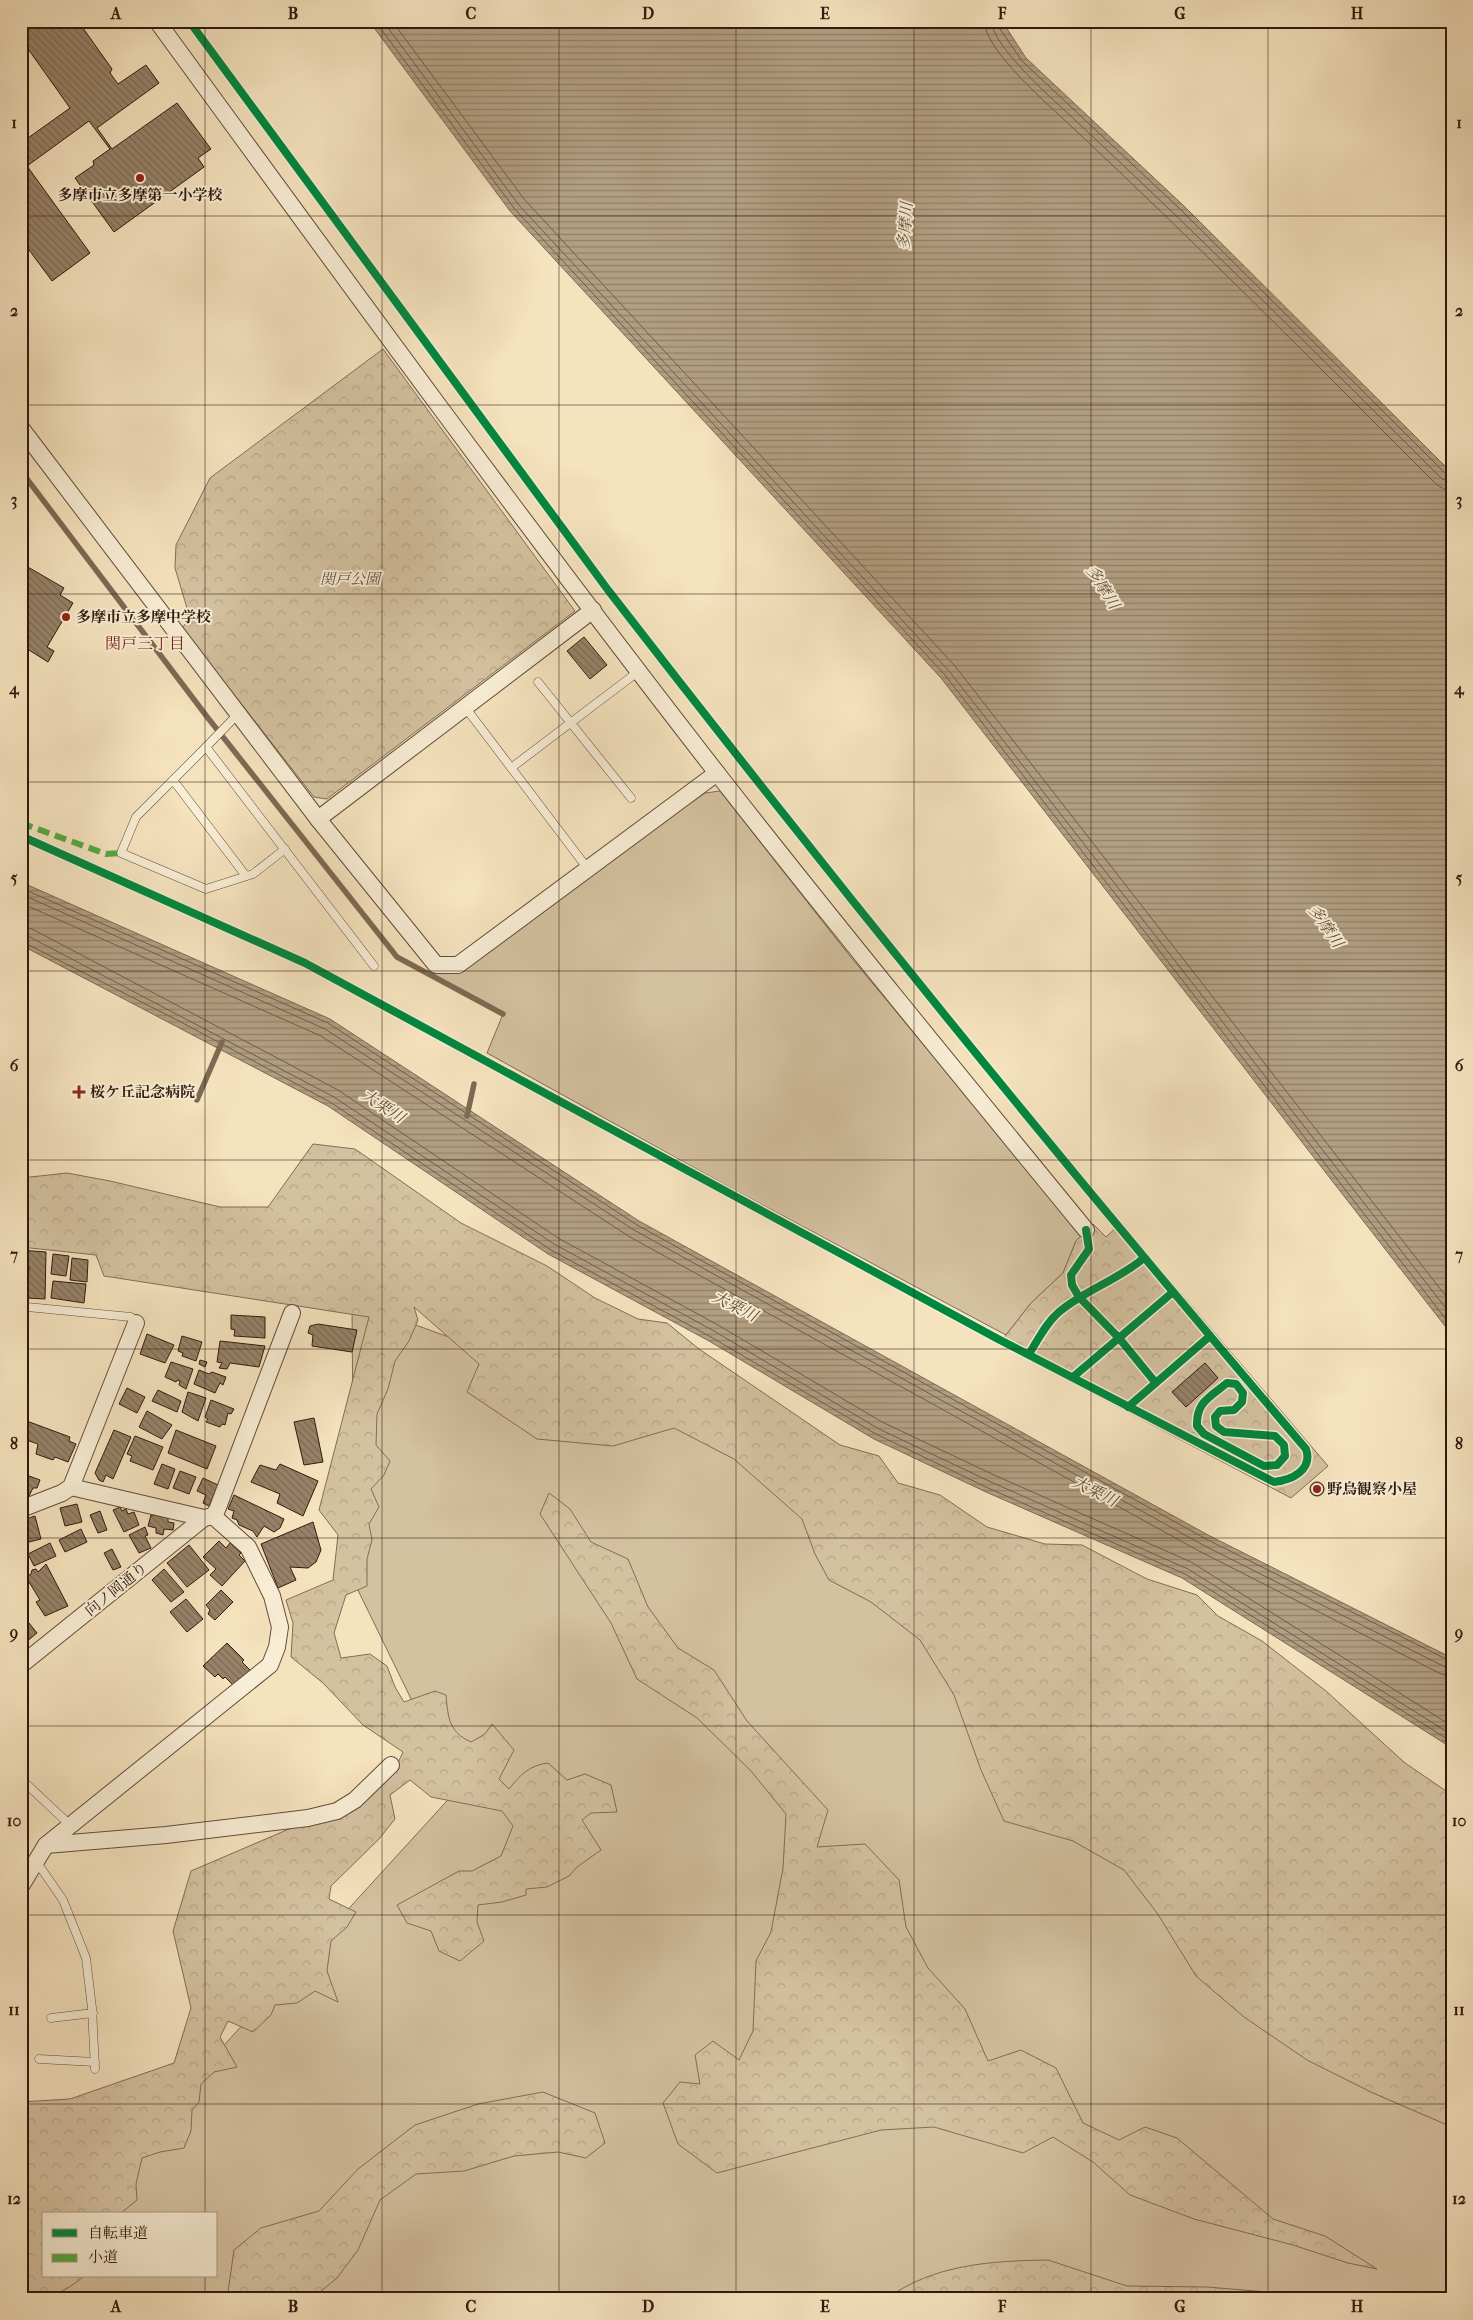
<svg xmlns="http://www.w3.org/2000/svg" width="1473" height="2320" font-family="'IM FELL French Canon','Noto Serif JP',serif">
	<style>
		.grass { fill: #d4c1a0; stroke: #826d56 }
		.forest { fill: url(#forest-crowns); stroke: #826d56 }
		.water { fill: url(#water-rules); stroke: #7e6953 }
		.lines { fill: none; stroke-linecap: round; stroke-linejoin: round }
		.shore { stroke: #725c48; stroke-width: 1 }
		.stream { stroke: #7e6953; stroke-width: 5.5 }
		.building { fill: url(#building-back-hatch); stroke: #31190d }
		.lane-casing { stroke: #624c39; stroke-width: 9 }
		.street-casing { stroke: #624c39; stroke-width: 18 }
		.lane { stroke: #f8edd5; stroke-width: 8 }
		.street { stroke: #f8edd5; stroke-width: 16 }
		.quiet { stroke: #54a941; stroke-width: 6; stroke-dasharray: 12 6; stroke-linecap: butt }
		.cycleway-casing { stroke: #f8edd5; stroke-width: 11 }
		.cycleway { stroke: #00873e; stroke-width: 8 }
		.grid { fill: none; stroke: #31190d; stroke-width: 1; stroke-opacity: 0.55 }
		.poi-dot { fill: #8f2418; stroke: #f8edd5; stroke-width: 2 }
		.labels { text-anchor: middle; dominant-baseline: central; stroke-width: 4; stroke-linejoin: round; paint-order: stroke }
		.poi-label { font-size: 15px; font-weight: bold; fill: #31190d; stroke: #f8edd5; text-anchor: start }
		.park-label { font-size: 15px; font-style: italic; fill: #624b39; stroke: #f8edd5 }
		.street-label { font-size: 15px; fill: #31190d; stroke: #f8edd5 }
		.water-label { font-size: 16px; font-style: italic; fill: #654e3c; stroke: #f8edd5 }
		.neighbourhood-label { font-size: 16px; fill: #7a1f14; stroke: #f8edd5 }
		.neatline { fill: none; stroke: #31190d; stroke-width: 2 }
		.grid-label { font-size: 16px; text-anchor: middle; font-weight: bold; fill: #31190d }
	</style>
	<defs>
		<pattern id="forest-crowns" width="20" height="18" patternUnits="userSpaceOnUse" patternTransform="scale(1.25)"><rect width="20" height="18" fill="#d4c1a0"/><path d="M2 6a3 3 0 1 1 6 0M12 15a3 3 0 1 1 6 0" fill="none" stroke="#b6a589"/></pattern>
		<pattern id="water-rules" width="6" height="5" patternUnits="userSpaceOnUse" patternTransform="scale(1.25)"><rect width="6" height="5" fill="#b29e82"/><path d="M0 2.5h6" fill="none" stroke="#918069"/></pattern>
		<pattern id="building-back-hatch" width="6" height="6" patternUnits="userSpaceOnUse" patternTransform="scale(1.25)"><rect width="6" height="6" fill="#978269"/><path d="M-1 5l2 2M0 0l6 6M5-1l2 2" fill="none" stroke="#7c6a55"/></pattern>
	</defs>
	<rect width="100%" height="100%" fill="#f5e3be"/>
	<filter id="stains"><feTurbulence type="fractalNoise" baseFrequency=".004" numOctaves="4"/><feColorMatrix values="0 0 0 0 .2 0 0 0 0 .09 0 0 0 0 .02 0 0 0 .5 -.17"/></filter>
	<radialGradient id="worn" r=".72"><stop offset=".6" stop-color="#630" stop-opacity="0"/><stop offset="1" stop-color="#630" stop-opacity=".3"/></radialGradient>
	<g class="grass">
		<path d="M720,791L849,955L1082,1235L1076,1241L1063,1273L1031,1303L1006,1335L729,1187L487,1053L503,1014L431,975L436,965H458L705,793Z"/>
		<path d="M352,1302L734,1440L1452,1853V2299H21V2267L44,2276H216V2214H70L456,1791L354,1582Z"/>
	</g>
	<g class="forest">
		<path d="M383,349L575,611L327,799L314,797L182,628L190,618L175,568L176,545L210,478Z"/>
		<path d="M313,1144L355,1149L461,1223L547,1266L595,1298L638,1319L667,1323L699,1349L840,1445L879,1456L898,1483L940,1495L987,1527L1045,1544L1082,1545L1147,1579L1197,1595L1218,1616L1262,1641L1326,1691L1405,1763L1452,1795V2127L1373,2093L1307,2060L1244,2017L1196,1976L1157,1913L1124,1870L1073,1841L1004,1821L981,1770L954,1695L920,1640L871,1602L829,1580L815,1554L802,1519L734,1459L674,1428L613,1446L537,1439L467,1392L479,1364L414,1307L418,1320L409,1341L395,1361L388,1389L377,1414L376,1445L390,1461L384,1475L371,1489L379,1507L369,1524L372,1540L367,1559V1586L346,1595L334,1633L341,1658L370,1654L387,1666L395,1687L404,1702L435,1691L446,1695C448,1718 449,1732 471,1742L485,1734L492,1724L514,1750L499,1779L509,1789C520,1775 530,1765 548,1763L567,1780L585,1774L611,1785L617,1812L591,1813L582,1820L601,1850L577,1867L569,1876L547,1887L526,1889V1895L502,1902L478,1905L477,1922L484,1941L460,1961L439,1951L431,1931L407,1923L397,1905L459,1871H472L501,1856L513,1826L502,1811L431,1797L410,1780L390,1795L395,1819L379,1839L331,1886L329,1899L356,1912L347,1927L331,1941L327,1971L338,2002L315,1991L297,2003L275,2005L271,2015L253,2032L228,2021L220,2037L237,2067L214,2072L201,2084L199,2102L192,2110L191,2131L184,2148L160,2152L142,2158L136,2184L137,2200L120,2214H44V2276H84C65,2293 46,2299 21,2299V2102L70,2099L174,2063L191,2008L173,1931L191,1871L296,1826L341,1817L396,1767L403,1752L363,1725L323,1683L291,1657L293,1623L286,1600L333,1580L338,1535L319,1510L369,1317L104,1276L96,1255L21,1247V1178L67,1173L110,1181L220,1207H268Z"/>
		<path d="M1121,1223L1328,1466L1291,1498L999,1344L1031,1303L1063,1273L1076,1241L1093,1224L1106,1237Z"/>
		<path d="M549,1493L570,1509L591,1542L628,1559L648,1607L678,1648L714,1670L747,1721L828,1810L817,1847L865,1844L899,1880L906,1927L928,1968L965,2009L988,2061L1021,2050L1056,2068L1083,2123L1119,2140L1145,2127L1177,2138L1273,2219L1325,2236L1377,2269L1348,2263L1293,2245L1194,2219L1130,2195L1093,2162L1053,2137L1023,2153L934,2127L881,2130L717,2173L678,2144L663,2103L680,2082L700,2084L695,2055L713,2041L739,2060L753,2031L756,1961L771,1932L783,1868L786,1814L751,1771L697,1718L637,1679L611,1623L540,1514Z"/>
		<path d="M543,2092L595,2113L605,2143L586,2158L558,2152L514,2156L464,2171L416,2174L380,2200L358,2250L337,2278L320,2292L318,2299H227L234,2250L261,2228L319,2211L358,2169L415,2125L478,2104Z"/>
		<path d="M1048,2260L1127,2286L1207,2287L1304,2295L1331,2299H886C934,2264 991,2261 1048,2260Z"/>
	</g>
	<g class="water">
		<path d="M369,21H1002L1026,58L1184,206L1452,473V1335L941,678L510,211Z"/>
		<path d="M21,882L330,1019L639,1221L1208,1535L1452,1658V1748L1182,1578L986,1492L874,1439L709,1341L548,1254L328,1106L21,945Z"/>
	</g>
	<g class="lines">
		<g class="shore">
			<path d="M375,21L514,208L945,675L1452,1327"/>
			<path d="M383,21L518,204L949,671L1452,1316"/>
			<path d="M392,21L524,199L955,666L1452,1304"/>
			<path d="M984,21C985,51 1050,106 1072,127C1196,243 1316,364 1436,484L1444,489L1452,490"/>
			<path d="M991,21C993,48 1056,102 1076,121C1201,237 1321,358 1442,479L1452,482"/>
			<path d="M998,21V26L1022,61L1180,209L1446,474L1452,476"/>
			<path d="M21,888L328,1023L637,1225L1206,1539L1452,1662"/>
			<path d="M21,894L325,1029L634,1230L1203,1545L1445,1667L1452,1668"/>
			<path d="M21,903L321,1036L630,1237L1199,1551L1441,1674L1452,1676"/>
			<path d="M21,927L32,929L338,1090L558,1238L718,1325L882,1422L994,1475L1191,1562L1452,1726"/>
			<path d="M21,935L28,936L334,1097L554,1244L714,1331L879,1429L991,1482L1188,1569L1452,1735"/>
			<path d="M21,941L179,1021L330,1102L551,1250L711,1337L876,1434L988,1488L1185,1574L1452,1742"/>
		</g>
		<g class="stream">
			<path d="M21,471L208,718L397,957L503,1014"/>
			<path d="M197,1100L222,1042"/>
			<path d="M467,1116L474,1084"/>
		</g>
	</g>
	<g class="building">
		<path d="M21,21H78L112,69L110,73L118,84L146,65L159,83L97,128L112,149L177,103L211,149L198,158L204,167L114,232L75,178L94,165L93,161L110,149L89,121L27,166L90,253L52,281L21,239V143L70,108L21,39Z"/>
		<path d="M21,563L64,588L60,595L73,603L47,647L54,651L48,662L29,650L26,656L21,654Z"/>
		<path d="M584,637L607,665L590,679L567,651Z"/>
		<path d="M21,1250L46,1252L45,1299L27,1298L29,1267L21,1266Z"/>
		<path d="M53,1254L69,1256L66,1276L51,1274Z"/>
		<path d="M72,1258L88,1260L87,1282L70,1280Z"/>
		<path d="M53,1281L86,1284L84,1303L51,1298Z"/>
		<path d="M231,1315L265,1317V1338L234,1336L235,1330L231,1329Z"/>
		<path d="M318,1324L357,1330L352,1352L312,1346L313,1335L308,1333L310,1326Z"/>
		<path d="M147,1334L174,1345L165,1363L140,1354Z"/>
		<path d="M182,1336L202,1342L196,1361L182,1356L183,1353L178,1351Z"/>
		<path d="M220,1341L265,1346L259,1367L230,1363L227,1369L219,1368L222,1363L217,1362Z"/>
		<path d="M21,1342H26L24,1359L21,1360Z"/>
		<path d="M200,1360L207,1362L205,1367L199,1364Z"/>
		<path d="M171,1362L193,1369L186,1389L179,1385L180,1381L177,1380L176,1382L165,1377Z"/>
		<path d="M1205,1363L1218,1378L1186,1407L1172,1392Z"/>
		<path d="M199,1370L209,1374L212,1372L226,1377L223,1385L220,1383L215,1393L194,1384Z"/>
		<path d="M127,1388L145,1397L137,1413L119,1404Z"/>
		<path d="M158,1390L181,1401L177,1412L152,1401Z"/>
		<path d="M188,1392L206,1398L198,1421L182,1412Z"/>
		<path d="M211,1400L234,1409L231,1414L228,1413L225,1425L222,1424L220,1427L206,1422L208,1419L205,1417Z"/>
		<path d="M147,1411L172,1425L162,1439L139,1427Z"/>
		<path d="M314,1418L323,1462L304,1465L294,1422Z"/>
		<path d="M24,1420L70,1437L69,1441L76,1444L68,1462L55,1457L53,1460L36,1454L38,1444L21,1438Z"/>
		<path d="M114,1430L131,1437L113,1479L106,1475L103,1482L99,1480L95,1473Z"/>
		<path d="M176,1430L216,1446L207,1469L168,1453Z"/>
		<path d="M135,1436L163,1447L153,1470L130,1461L132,1456L127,1454Z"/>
		<path d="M162,1464L175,1469L168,1489L154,1484Z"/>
		<path d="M280,1464L318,1481L303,1516L277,1503L280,1494L251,1482L260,1465L276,1470Z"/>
		<path d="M180,1471L196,1477L189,1494L173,1488Z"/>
		<path d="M21,1473L40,1480L37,1488H33L29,1496L21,1494Z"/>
		<path d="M203,1478L218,1485L209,1506L203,1503L206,1495L197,1491Z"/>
		<circle cx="1317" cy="1489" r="7"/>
		<path d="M234,1495L284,1519L280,1528L274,1532L264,1526L257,1537L253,1531L239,1525L237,1520L232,1518L234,1511L228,1509Z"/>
		<path d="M77,1504L82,1522L65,1526L60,1508Z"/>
		<path d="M120,1507L122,1511L126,1509L128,1514L134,1512L139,1525L124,1532L113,1510Z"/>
		<path d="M100,1511L107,1530L98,1533L90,1515Z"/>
		<path d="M151,1515L168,1517V1522L174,1523L173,1530L164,1529L163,1535L156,1533V1528L148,1526Z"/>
		<path d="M35,1516L41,1539L29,1542L23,1520Z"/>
		<path d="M313,1522L321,1550L316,1562L308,1568L290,1567L296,1580L278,1588L261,1544Z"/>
		<path d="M145,1527L148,1535L145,1536L151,1548L139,1553L129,1535Z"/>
		<path d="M81,1529L87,1542L65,1552L59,1540Z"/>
		<path d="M219,1541L226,1548L230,1543L241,1553L239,1555L245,1561L222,1586L210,1575L216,1569L203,1557Z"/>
		<path d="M50,1543L56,1556L34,1566L28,1554Z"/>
		<path d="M189,1545L209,1570L187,1587L167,1563Z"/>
		<path d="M112,1549L121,1567L113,1570L104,1553Z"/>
		<path d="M46,1564L68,1606L45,1616L36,1602L40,1600L26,1577L31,1574L32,1570L36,1569L38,1572Z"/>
		<path d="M164,1569L184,1592L171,1602L152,1580Z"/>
		<path d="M221,1590L233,1602L215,1620L208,1614L210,1610L206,1605Z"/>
		<path d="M186,1599L203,1619L187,1632L170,1612Z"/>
		<path d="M21,1613L37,1633L21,1646Z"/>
		<path d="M227,1643L244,1660L242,1662L250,1670L234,1686L225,1677L223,1679L218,1674L215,1677L203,1666Z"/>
	</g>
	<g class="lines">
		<g class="lane-casing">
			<g id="lane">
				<path d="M538,682L631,798"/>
				<path d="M465,707L588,869"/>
				<path d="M238,714L206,747L374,966"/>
				<path d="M206,747L136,817L121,853L206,889L253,874L285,849"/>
				<path d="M511,768L639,671"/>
				<path d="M173,780L246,876"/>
				<path d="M21,1309L27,1307L131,1317L136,1323"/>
				<path d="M21,1779L69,1824"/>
				<path d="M36,1861L63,1900L86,1958L92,2008L95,2069"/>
				<path d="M51,2018L93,2013"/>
				<path d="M39,2059L95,2062"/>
			</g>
		</g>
		<g class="street-casing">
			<g id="street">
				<path d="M157,21C342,275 527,529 720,777C840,930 963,1080 1086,1230"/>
				<path d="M21,428L318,819L436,965H458L717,773"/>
				<path d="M318,819L593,610"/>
				<path d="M71,1487L204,1518"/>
				<path d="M21,1509L62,1493L71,1487L136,1323"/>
				<path d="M213,1516L217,1510L292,1313"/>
				<path d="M21,1665L204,1518L213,1516"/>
				<path d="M46,1845L166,1835L308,1818L337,1811L355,1800L391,1765"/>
				<path d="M21,1886L46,1845L270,1665L277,1647L280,1627L272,1596L248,1547L213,1516"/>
			</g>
		</g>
		<use href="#lane" class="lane"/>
		<use href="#street" class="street"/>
		<path class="quiet" d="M21,823L106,854L121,853"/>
		<g class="cycleway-casing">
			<g id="cycleway">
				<path d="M21,836L305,963L998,1339L1274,1482C1292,1480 1313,1470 1306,1449C1066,1168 834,882 608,590L189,21"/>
				<path d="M1086,1230L1089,1249L1071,1275L1072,1285L1079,1297L1119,1338L1155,1382"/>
				<path d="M1029,1354C1038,1340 1046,1323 1059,1312C1085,1290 1118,1280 1144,1258"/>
				<path d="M1073,1377L1173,1292"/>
				<path d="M1227,1383L1236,1384L1243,1393L1242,1402L1234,1410L1220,1411L1215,1417L1216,1426L1224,1432L1275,1436L1284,1445L1285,1456L1277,1465L1264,1466L1204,1434L1197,1426C1196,1402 1210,1397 1227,1383Z"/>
				<path d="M1128,1407L1210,1336"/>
			</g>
		</g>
		<use href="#cycleway" class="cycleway"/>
	</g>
	<path class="grid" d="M205,21V2214M382,21V2299M559,21V2299M736,21V2299M914,21V2299M1091,21V2299M1268,21V2299M21,216H1452M21,405H1452M21,594H1452M21,782H1452M21,971H1452M21,1160H1452M21,1349H1452M21,1538H1452M21,1726H1452M21,1915H1452M21,2104H1452M205,2276V2299"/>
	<g class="poi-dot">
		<circle cx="140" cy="178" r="5"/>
		<circle cx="66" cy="617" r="5"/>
		<path d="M76.5 1084.5h5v5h5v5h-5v5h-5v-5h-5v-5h5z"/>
		<circle cx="1317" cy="1489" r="5"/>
	</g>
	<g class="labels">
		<g class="poi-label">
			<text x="140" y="195" text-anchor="middle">多摩市立多摩第一小学校</text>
			<text x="76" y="617">多摩市立多摩中学校</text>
			<text x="90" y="1092">桜ケ丘記念病院</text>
			<text x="1327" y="1489">野鳥観察小屋</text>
		</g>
		<g class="park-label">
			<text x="350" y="579">関戸公園</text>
		</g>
		<g class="street-label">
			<text transform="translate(116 1589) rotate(-39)">向ノ岡通り</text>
		</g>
		<g class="water-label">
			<text transform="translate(905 226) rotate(-86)">多摩川</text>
			<text transform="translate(1103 587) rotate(58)">多摩川</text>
			<text transform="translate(1326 926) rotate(55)">多摩川</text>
			<text transform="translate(383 1106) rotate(33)">大栗川</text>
			<text transform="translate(735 1306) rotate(27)">大栗川</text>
			<text transform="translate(1095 1491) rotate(27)">大栗川</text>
		</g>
		<g class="neighbourhood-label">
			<text x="145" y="643">関戸三丁目</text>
		</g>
	</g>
	<rect width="1473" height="2320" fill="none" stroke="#f5e3be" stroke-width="55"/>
	<rect x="42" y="2212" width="175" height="65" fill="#f8edd5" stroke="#a89885"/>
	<rect x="52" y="2229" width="25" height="8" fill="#00873e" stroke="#a89885"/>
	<text x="88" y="2238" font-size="15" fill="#31190d">自転車道</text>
	<rect x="52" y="2254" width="25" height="8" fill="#54a941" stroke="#a89885"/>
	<text x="88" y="2262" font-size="15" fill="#31190d">小道</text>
	<rect x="28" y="28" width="1418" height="2264" class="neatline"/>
	<g class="grid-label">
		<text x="116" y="19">A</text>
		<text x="293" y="19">B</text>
		<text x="471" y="19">C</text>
		<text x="648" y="19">D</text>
		<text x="825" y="19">E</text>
		<text x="1002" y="19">F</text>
		<text x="1180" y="19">G</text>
		<text x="1357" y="19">H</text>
		<text x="14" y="128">1</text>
		<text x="1459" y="128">1</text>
		<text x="14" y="316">2</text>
		<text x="1459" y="316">2</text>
		<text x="14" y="505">3</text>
		<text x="1459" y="505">3</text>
		<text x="14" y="694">4</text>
		<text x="1459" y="694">4</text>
		<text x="14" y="883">5</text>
		<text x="1459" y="883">5</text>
		<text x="14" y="1071">6</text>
		<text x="1459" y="1071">6</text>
		<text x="14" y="1260">7</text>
		<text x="1459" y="1260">7</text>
		<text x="14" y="1449">8</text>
		<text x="1459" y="1449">8</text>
		<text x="14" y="1638">9</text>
		<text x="1459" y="1638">9</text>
		<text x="14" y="1826">10</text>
		<text x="1459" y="1826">10</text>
		<text x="14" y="2015">11</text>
		<text x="1459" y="2015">11</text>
		<text x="14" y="2204">12</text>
		<text x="1459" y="2204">12</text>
		<text x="116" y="2312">A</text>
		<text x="293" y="2312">B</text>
		<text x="471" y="2312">C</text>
		<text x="648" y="2312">D</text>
		<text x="825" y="2312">E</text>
		<text x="1002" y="2312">F</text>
		<text x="1180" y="2312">G</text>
		<text x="1357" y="2312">H</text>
	</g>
	<rect width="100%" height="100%" filter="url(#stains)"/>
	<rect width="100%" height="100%" fill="url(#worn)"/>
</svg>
